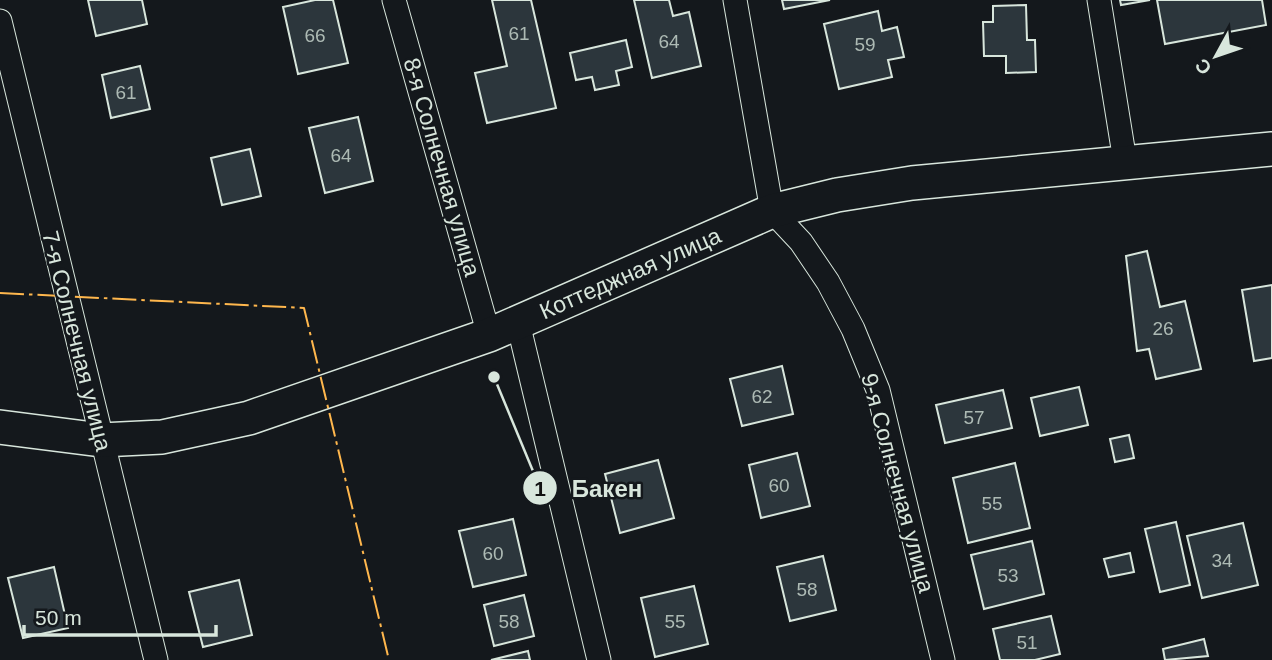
<svg xmlns="http://www.w3.org/2000/svg" width="1272" height="660" font-family="Arial,sans-serif">
	<style>
		.building { fill: #2c363c; stroke: #d8e6dc; stroke-width: 2 }
		.lines { fill: none; stroke-linecap: round; stroke-linejoin: round }
		.street-casing { stroke: #d8e6dc; stroke-width: 25 }
		.secondary-casing { stroke: #d8e6dc; stroke-width: 36 }
		.street { stroke: #14181c; stroke-width: 23 }
		.secondary { stroke: #14181c; stroke-width: 33 }
		.power { stroke: #ffb74d; stroke-width: 2; stroke-dasharray: 24 5 3.5 5; stroke-linecap: butt }
		.labels { text-anchor: middle; dominant-baseline: central; stroke-width: 5; stroke-linejoin: round; paint-order: stroke }
		.number-label { font-size: 19px; fill: #adbab4 }
		.street-label { font-size: 23px; fill: #d8e6dc; stroke: #14181c }
		.leader { fill: none; stroke: #d8e6dc; stroke-width: 2.5 }
		.callout-dot { fill: #d8e6dc; stroke: #14181c; stroke-width: 2.5 }
		.mark-label { font-size: 21px; text-anchor: middle; font-weight: bold; fill: #111 }
		.callout-label { font-size: 24px; text-anchor: middle; font-weight: bold; fill: #d8e6dc; stroke: #14181c; stroke-width: 5; stroke-linejoin: round; paint-order: stroke }
	</style>
	<rect width="100%" height="100%" fill="#14181c"/>
	<g class="building">
		<path d="M88,0H142L147,24L96,36Z"/>
		<path d="M315,0H333L348,63L298,74L283,7Z"/>
		<path d="M492,0H531L556,108L487,123L475,73L507,66Z"/>
		<path d="M634,0H669L673,16L689,12L701,66L652,78Z"/>
		<path d="M782,0H830L784,9Z"/>
		<path d="M1120,0H1150L1121,5Z"/>
		<path d="M1157,0H1262L1266,25L1165,44Z"/>
		<path d="M1026,5L1027,40H1035L1036,72L1006,73V56H984L983,22H993V6Z"/>
		<path d="M878,11L882,31L897,27L904,57L888,60L892,77L839,89L824,24Z"/>
		<path d="M626,40L632,67L616,71L619,85L595,90L592,77L576,80L570,53Z"/>
		<path d="M140,66L150,109L111,118L102,75Z"/>
		<path d="M358,117L373,181L325,193L309,128Z"/>
		<path d="M250,149L261,196L222,205L211,158Z"/>
		<path d="M1147,251L1160,307L1185,301L1201,369L1156,379L1149,349L1137,351L1126,256Z"/>
		<path d="M1272,285V358L1254,361L1242,290Z"/>
		<path d="M782,366L793,414L742,426L730,379Z"/>
		<path d="M1079,387L1088,425L1040,436L1031,398Z"/>
		<path d="M1003,390L1012,428L945,443L936,405Z"/>
		<path d="M1129,435L1134,458L1115,462L1110,439Z"/>
		<path d="M797,453L810,506L761,518L749,465Z"/>
		<path d="M658,460L674,518L620,533L605,474Z"/>
		<path d="M1015,463L1030,528L968,543L953,478Z"/>
		<path d="M513,519L526,575L473,587L459,531Z"/>
		<path d="M1176,522L1190,585L1160,592L1145,529Z"/>
		<path d="M1243,523L1258,585L1202,598L1187,536Z"/>
		<path d="M1032,541L1044,594L984,609L971,555Z"/>
		<path d="M1130,553L1134,572L1109,577L1104,559Z"/>
		<path d="M823,556L836,610L790,621L777,567Z"/>
		<path d="M54,567L68,628L23,638L8,578Z"/>
		<path d="M239,580L252,635L203,647L189,592Z"/>
		<path d="M694,586L708,644L655,657L641,598Z"/>
		<path d="M524,595L534,636L494,646L484,605Z"/>
		<path d="M1051,616L1060,654L1035,660H1000L993,629Z"/>
		<path d="M1204,639L1208,656L1165,660L1163,649Z"/>
		<path d="M528,651L530,660H491Z"/>
	</g>
	<g class="lines">
		<g class="street-casing">
			<g id="street">
				<path d="M394,0L489,335"/>
				<path d="M735,0L772,211L801,242L828,282L853,329L878,390L943,660"/>
				<path d="M1099,0L1125,161"/>
				<path d="M0,21L156,660"/>
				<path d="M518,323L599,660"/>
			</g>
		</g>
		<g class="secondary-casing">
			<g id="secondary">
				<path id="s1" d="M0,427L101,440L162,437L249,418L489,335L772,211L837,195L912,183L1272,149"/>
			</g>
		</g>
		<use href="#street" class="street"/>
		<use href="#secondary" class="secondary"/>
		<path class="power" d="M0,293L304,308L389,660"/>
	</g>
	<g class="labels">
		<g class="number-label">
			<text x="519" y="33">61</text>
			<text x="315" y="35">66</text>
			<text x="669" y="41">64</text>
			<text x="865" y="44">59</text>
			<text x="126" y="92">61</text>
			<text x="341" y="155">64</text>
			<text x="1163" y="328">26</text>
			<text x="762" y="396">62</text>
			<text x="974" y="417">57</text>
			<text x="779" y="485">60</text>
			<text x="992" y="503">55</text>
			<text x="493" y="553">60</text>
			<text x="1222" y="560">34</text>
			<text x="1008" y="575">53</text>
			<text x="807" y="589">58</text>
			<text x="509" y="621">58</text>
			<text x="675" y="621">55</text>
			<text x="1027" y="642">51</text>
		</g>
		<g class="street-label">
			<text transform="translate(442 167) rotate(74)">8-я Солнечная улица</text>
			<text stroke="none"><textPath href="#s1" startOffset="660">Коттеджная улица</textPath></text>
			<text transform="translate(77 341) rotate(76)">7-я Солнечная улица</text>
			<text transform="translate(898 483) rotate(75)">9-я Солнечная улица</text>
		</g>
	</g>
	<path class="leader" d="M494 377L540 488"/>
	<g class="callout-dot">
		<circle cx="494" cy="377" r="7"/>
		<circle cx="540" cy="488" r="18"/>
	</g>
	<g class="mark-label">
		<text x="540" y="496">1</text>
	</g>
	<g class="callout-label">
		<text x="607" y="497">Бакен</text>
	</g>
	<g transform="translate(1216 56) rotate(230)" stroke="#14181c" stroke-width="5" paint-order="stroke">
	<path d="M0-5L12 26L0 18L-12 26Z" fill="#d8e6dc"/>
	<text y="-10" font-size="19" font-weight="bold" text-anchor="middle" fill="#d8e6dc">С</text>
	</g>
	<path d="M24 625v10h192v-10" fill="none" stroke="#d8e6dc" stroke-width="3.5"/>
	<text x="35" y="625" font-size="21" fill="#d8e6dc" stroke="#14181c" stroke-width="5" paint-order="stroke">50 m</text>
</svg>
